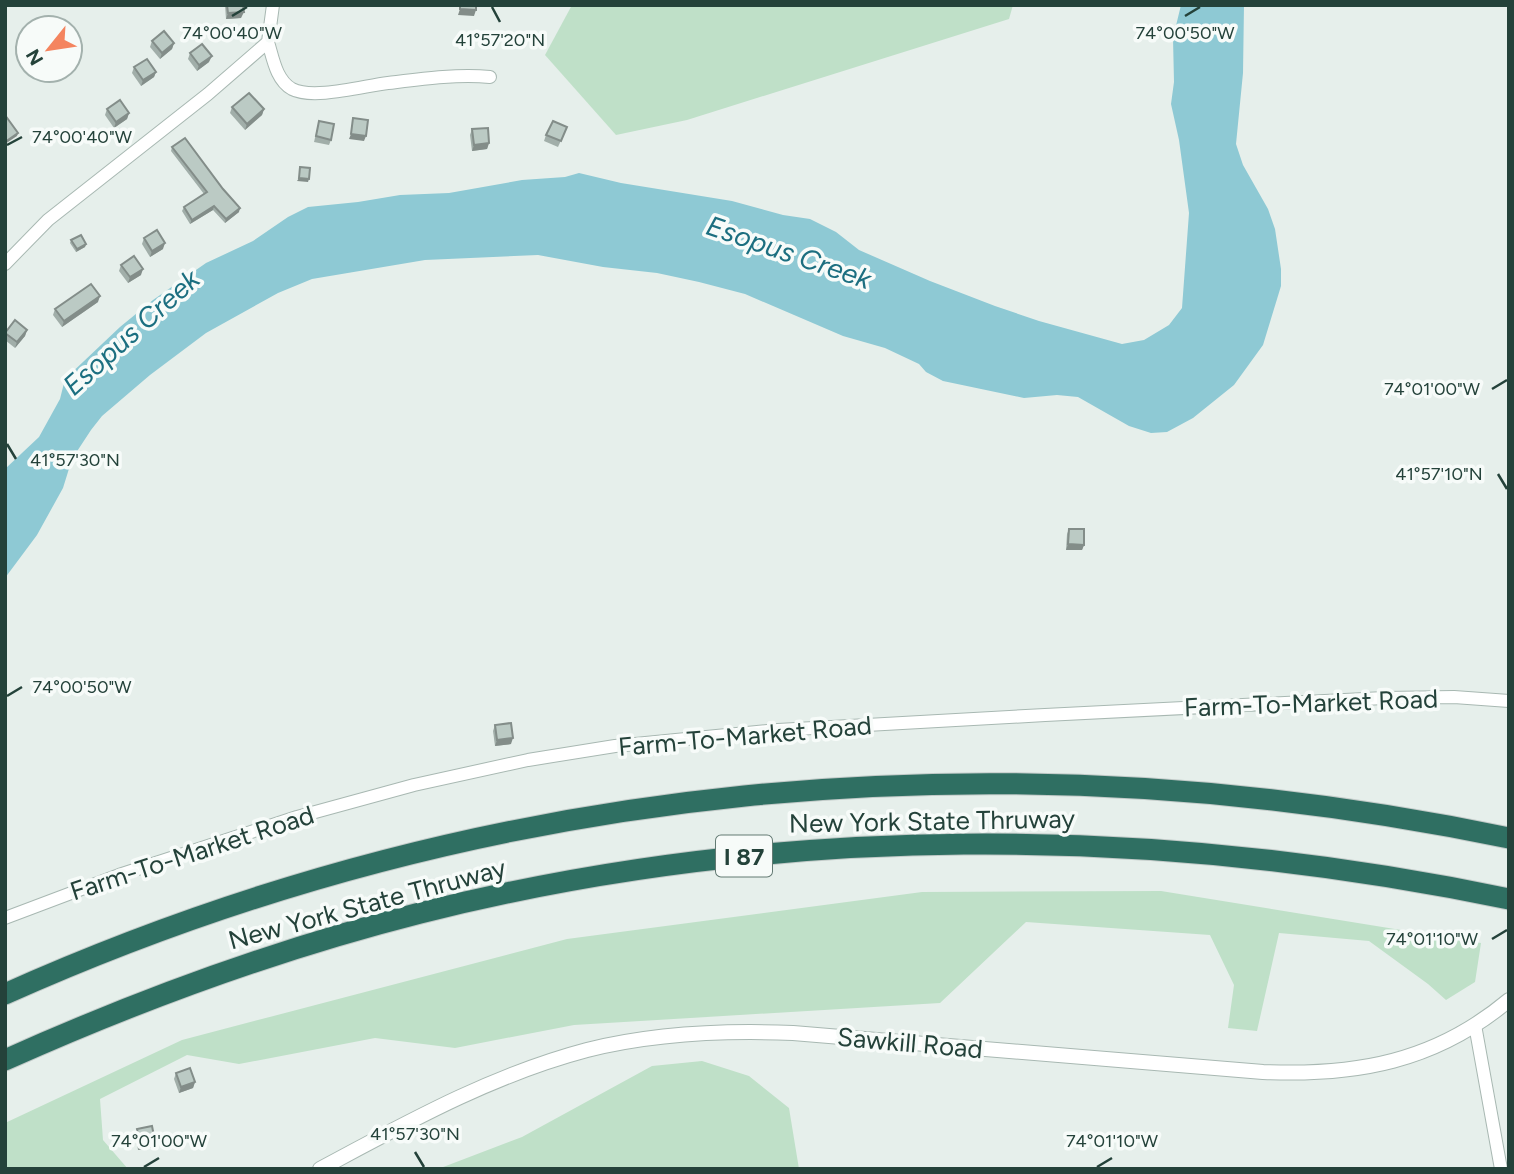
<svg xmlns="http://www.w3.org/2000/svg" width="1514" height="1174" font-family="Figtree,sans-serif">
	<style>
		.green { fill: #bfe0c8 }
		.water { fill: #8ec9d4 }
		.lines { fill: none; stroke-linecap: round; stroke-linejoin: round }
		.minor-casing { stroke: #a8b8b2; stroke-width: 14 }
		.tertiary-casing { stroke: #a8b8b2; stroke-width: 16 }
		.motorway-casing { stroke: #c2cac8; stroke-width: 23 }
		.minor { stroke: #fff; stroke-width: 12 }
		.tertiary { stroke: #fff; stroke-width: 14 }
		.motorway { stroke: #2f6f62; stroke-width: 21 }
		.wall { fill: #a1aea9 }
		.shaded-wall { fill: #838d89 }
		.building { fill: #bbcac4; stroke: #838d89; stroke-width: 2 }
		.ticks { fill: none; stroke: #24423a; stroke-width: 2.5 }
		.labels { text-anchor: middle; dominant-baseline: central; stroke-width: 7; stroke-linejoin: round; paint-order: stroke }
		.shield { fill: #f7fbf9; stroke: #637a73; stroke-width: 2 }
		.shield-label { font-size: 24px; font-weight: bold; fill: #24423a }
		.street-label { font-size: 26px; fill: #24423a; stroke: #f7fbf9 }
		.water-label { font-size: 28px; font-style: italic; fill: #1c6f80; stroke: #f7fbf9 }
		.ticks-label { font-size: 18px; text-anchor: middle; fill: #24423a; stroke: #f7fbf9; stroke-width: 7; stroke-linejoin: round; paint-order: stroke }
	</style>
	<rect width="100%" height="100%" fill="#e6efeb"/>
	<g class="green">
		<path d="M572,5H1013L1009,19L687,120L616,135L545,55Z"/>
		<path d="M1161,891L1481,943L1475,982L1446,1000L1428,984L1369,941L1279,933L1257,1031L1228,1028L1234,985L1210,935L1026,922L940,1003L574,1025L455,1048L375,1038L239,1064L187,1055L100,1099L103,1140L128,1169H5V1123L182,1040L567,939L922,892Z"/>
		<path d="M702,1061L749,1076L789,1108L799,1169H438L522,1137L652,1066Z"/>
	</g>
	<path class="water" d="M1181,5H1244L1243,73L1236,144L1243,165L1268,209L1275,229L1281,269V286L1263,345L1234,385L1193,418L1167,432L1151,433L1129,426L1078,397L1057,395L1024,398L943,381L926,372L919,364L885,348L843,336L745,294L699,282L657,273L603,267L538,255L425,260L312,279L278,293L206,333L150,375L102,416L91,430L72,459L63,488L37,535L5,578V469L39,437L60,399L65,379L120,327L153,300L206,263L253,241L288,217L308,207L358,202L400,195L449,193L522,180L565,177L579,173L621,183L732,201L783,215L810,219L836,232L859,250L930,281L995,306L1039,321L1122,344L1144,340L1169,325L1182,308L1189,213L1179,140L1171,104L1174,82L1173,38Z"/>
	<g class="lines">
		<g class="minor-casing">
			<g id="minor">
				<path d="M268,42C273,58 276,80 292,89C313,100 363,86 388,83C421,79 456,74 490,77"/>
				<path d="M5,264L48,220L208,94L268,42L273,5"/>
				<path d="M5,918L119,875L297,817L414,785L528,760L615,746L778,730L1045,715L1384,698L1454,697L1509,701"/>
				<path d="M1475,1025L1501,1169"/>
			</g>
		</g>
		<g class="tertiary-casing">
			<path id="tertiary" d="M320,1169C406,1123 492,1075 587,1050C655,1033 723,1030 793,1033L1263,1072C1356,1076 1435,1062 1509,1000"/>
		</g>
		<g class="motorway-casing">
			<g id="motorway">
				<path d="M5,994C483,780 998,732 1509,838"/>
				<path d="M5,1060C139,1000 278,949 420,913C777,823 1150,824 1509,899"/>
			</g>
		</g>
		<use href="#minor" class="minor"/>
		<use href="#tertiary" class="tertiary"/>
		<use href="#motorway" class="motorway"/>
	</g>
	<g class="wall">
		<path d="M225,5H243L241,18L226,19Z"/>
		<path d="M152,41L174,43L172,49L160,59L150,47Z"/>
		<path d="M190,53L209,62L197,71L188,59Z"/>
		<path d="M134,67L156,72L154,77L141,86L132,73Z"/>
		<path d="M232,107L264,109L262,115L245,130L230,113Z"/>
		<path d="M107,109L129,113L127,119L114,128L105,115Z"/>
		<path d="M319,121L331,140L329,145L314,142Z"/>
		<path d="M567,127L558,147L544,141L546,135Z"/>
		<path d="M472,129L489,143L487,149L472,151L470,135Z"/>
		<path d="M172,147L239,212L225,223L213,210L190,224L182,211L184,207L204,194L171,151Z"/>
		<path d="M144,238L163,249L150,257L142,244Z"/>
		<path d="M71,240L86,244L85,247L76,252L70,243Z"/>
		<path d="M121,265L141,275L128,283L119,271Z"/>
		<path d="M98,302L62,327L53,315L55,309Z"/>
		<path d="M27,330L25,336L15,348L5,340V332Z"/>
		<path d="M1069,529L1084,545L1082,550H1066L1067,534Z"/>
		<path d="M495,725L511,744L495,746L493,731Z"/>
		<path d="M176,1073L195,1082L193,1088L179,1093L174,1079Z"/>
		<path d="M137,1129L155,1141L153,1147L138,1150L135,1135Z"/>
	</g>
	<g class="shaded-wall">
		<path d="M460,9L476,10L474,16L458,15Z"/>
		<path d="M244,12L241,18L226,19L228,13Z"/>
		<path d="M174,43L172,49L160,59L162,53Z"/>
		<path d="M212,56L209,62L197,71L199,65Z"/>
		<path d="M156,72L154,77L141,86L143,80Z"/>
		<path d="M264,109L262,115L245,130L247,124Z"/>
		<path d="M129,113L127,119L114,128L116,122Z"/>
		<path d="M18,133L17,136L5,144V142Z"/>
		<path d="M351,134L366,136L364,141L349,139Z"/>
		<path d="M489,143L487,149L472,151L474,145Z"/>
		<path d="M299,178L309,179L308,182L297,181Z"/>
		<path d="M214,206L213,210L190,224L192,220Z"/>
		<path d="M240,208L239,212L225,223L226,219Z"/>
		<path d="M165,243L163,249L150,257L152,251Z"/>
		<path d="M86,244L85,247L76,252L77,249Z"/>
		<path d="M143,269L141,275L128,283L130,277Z"/>
		<path d="M100,296L98,302L62,327L64,321Z"/>
		<path d="M27,330L25,336L15,348L17,342Z"/>
		<path d="M1068,544L1084,545L1082,550H1066Z"/>
		<path d="M513,738L511,744L495,746L497,740Z"/>
		<path d="M195,1082L193,1088L179,1093L181,1087Z"/>
		<path d="M155,1141L153,1147L138,1150L140,1145Z"/>
	</g>
	<g class="building">
		<path d="M227,5H243L244,12L228,13Z"/>
		<path d="M460,5H476V10L460,9Z"/>
		<path d="M164,31L174,43L162,53L152,41Z"/>
		<path d="M202,44L212,56L199,65L190,53Z"/>
		<path d="M147,59L156,72L143,80L134,67Z"/>
		<path d="M249,93L264,109L247,124L232,107Z"/>
		<path d="M120,100L129,113L116,122L107,109Z"/>
		<path d="M5,115L18,133L5,142Z"/>
		<path d="M353,118L368,120L366,136L351,134Z"/>
		<path d="M319,121L334,124L331,140L316,136Z"/>
		<path d="M553,121L567,127L561,141L546,135Z"/>
		<path d="M488,128L489,143L474,145L472,129Z"/>
		<path d="M185,138L223,189L240,208L226,219L214,206L192,220L184,207L207,192L172,147Z"/>
		<path d="M300,167L310,168L309,179L299,178Z"/>
		<path d="M157,230L165,243L152,251L144,238Z"/>
		<path d="M81,235L86,244L77,249L71,240Z"/>
		<path d="M134,256L143,269L130,277L121,265Z"/>
		<path d="M91,284L100,296L64,321L55,309Z"/>
		<path d="M15,320L27,330L17,342L5,333Z"/>
		<path d="M1069,529H1084V545L1068,544Z"/>
		<path d="M511,723L513,738L497,740L495,725Z"/>
		<path d="M190,1068L195,1082L181,1087L176,1073Z"/>
		<path d="M152,1126L155,1141L140,1145L137,1129Z"/>
	</g>
	<path class="ticks" d="M492,7L500,22M232,16L247,7M1185,16L1200,7M7,145L22,137M1492,389L1507,380M7,444L16,459M1498,474L1507,489M7,696L22,687M1492,939L1507,930M415,1152L424,1167M144,1167L159,1158M1097,1167L1112,1158"/>
	<g class="labels">
		<rect class="shield" x="716" y="835.5" width="56" height="41" rx="5"/>
		<g class="shield-label">
			<text x="744" y="856">I 87</text>
		</g>
		<g class="street-label">
			<text transform="translate(1311 703) rotate(-2)">Farm-To-Market Road</text>
			<text transform="translate(745 736) rotate(-5)">Farm-To-Market Road</text>
			<text transform="translate(932 821) rotate(-1)">New York State Thruway</text>
			<text transform="translate(192 853) rotate(-18)">Farm-To-Market Road</text>
			<text transform="translate(367 904) rotate(-15)">New York State Thruway</text>
			<text transform="translate(910 1043) rotate(5)">Sawkill Road</text>
		</g>
		<g class="water-label">
			<text transform="translate(789 252) rotate(19)">Esopus Creek</text>
			<text transform="translate(131 332) rotate(-42)">Esopus Creek</text>
		</g>
	</g>
	<g class="ticks-label">
		<text x="232" y="39">74°00'40"W</text>
		<text x="1185" y="39">74°00'50"W</text>
		<text x="500" y="46">41°57'20"N</text>
		<text x="82" y="143">74°00'40"W</text>
		<text x="1432" y="395">74°01'00"W</text>
		<text x="75" y="466">41°57'30"N</text>
		<text x="1439" y="480">41°57'10"N</text>
		<text x="82" y="693">74°00'50"W</text>
		<text x="1432" y="945">74°01'10"W</text>
		<text x="415" y="1140">41°57'30"N</text>
		<text x="159" y="1147">74°01'00"W</text>
		<text x="1112" y="1147">74°01'10"W</text>
	</g>
	<rect width="1514" height="1174" fill="none" stroke="#24423a" stroke-width="14"/>
	<g transform="translate(49 49) rotate(240)"><circle r="33" fill="#f7fbf9" stroke="#a3b1ad" stroke-width="2"/>
	<path d="M0-5L12 26L0 18L-12 26Z" fill="#f4845f"/>
	<text y="-10" font-size="19" font-weight="bold" text-anchor="middle" fill="#24423a">N</text>
	</g>
</svg>
